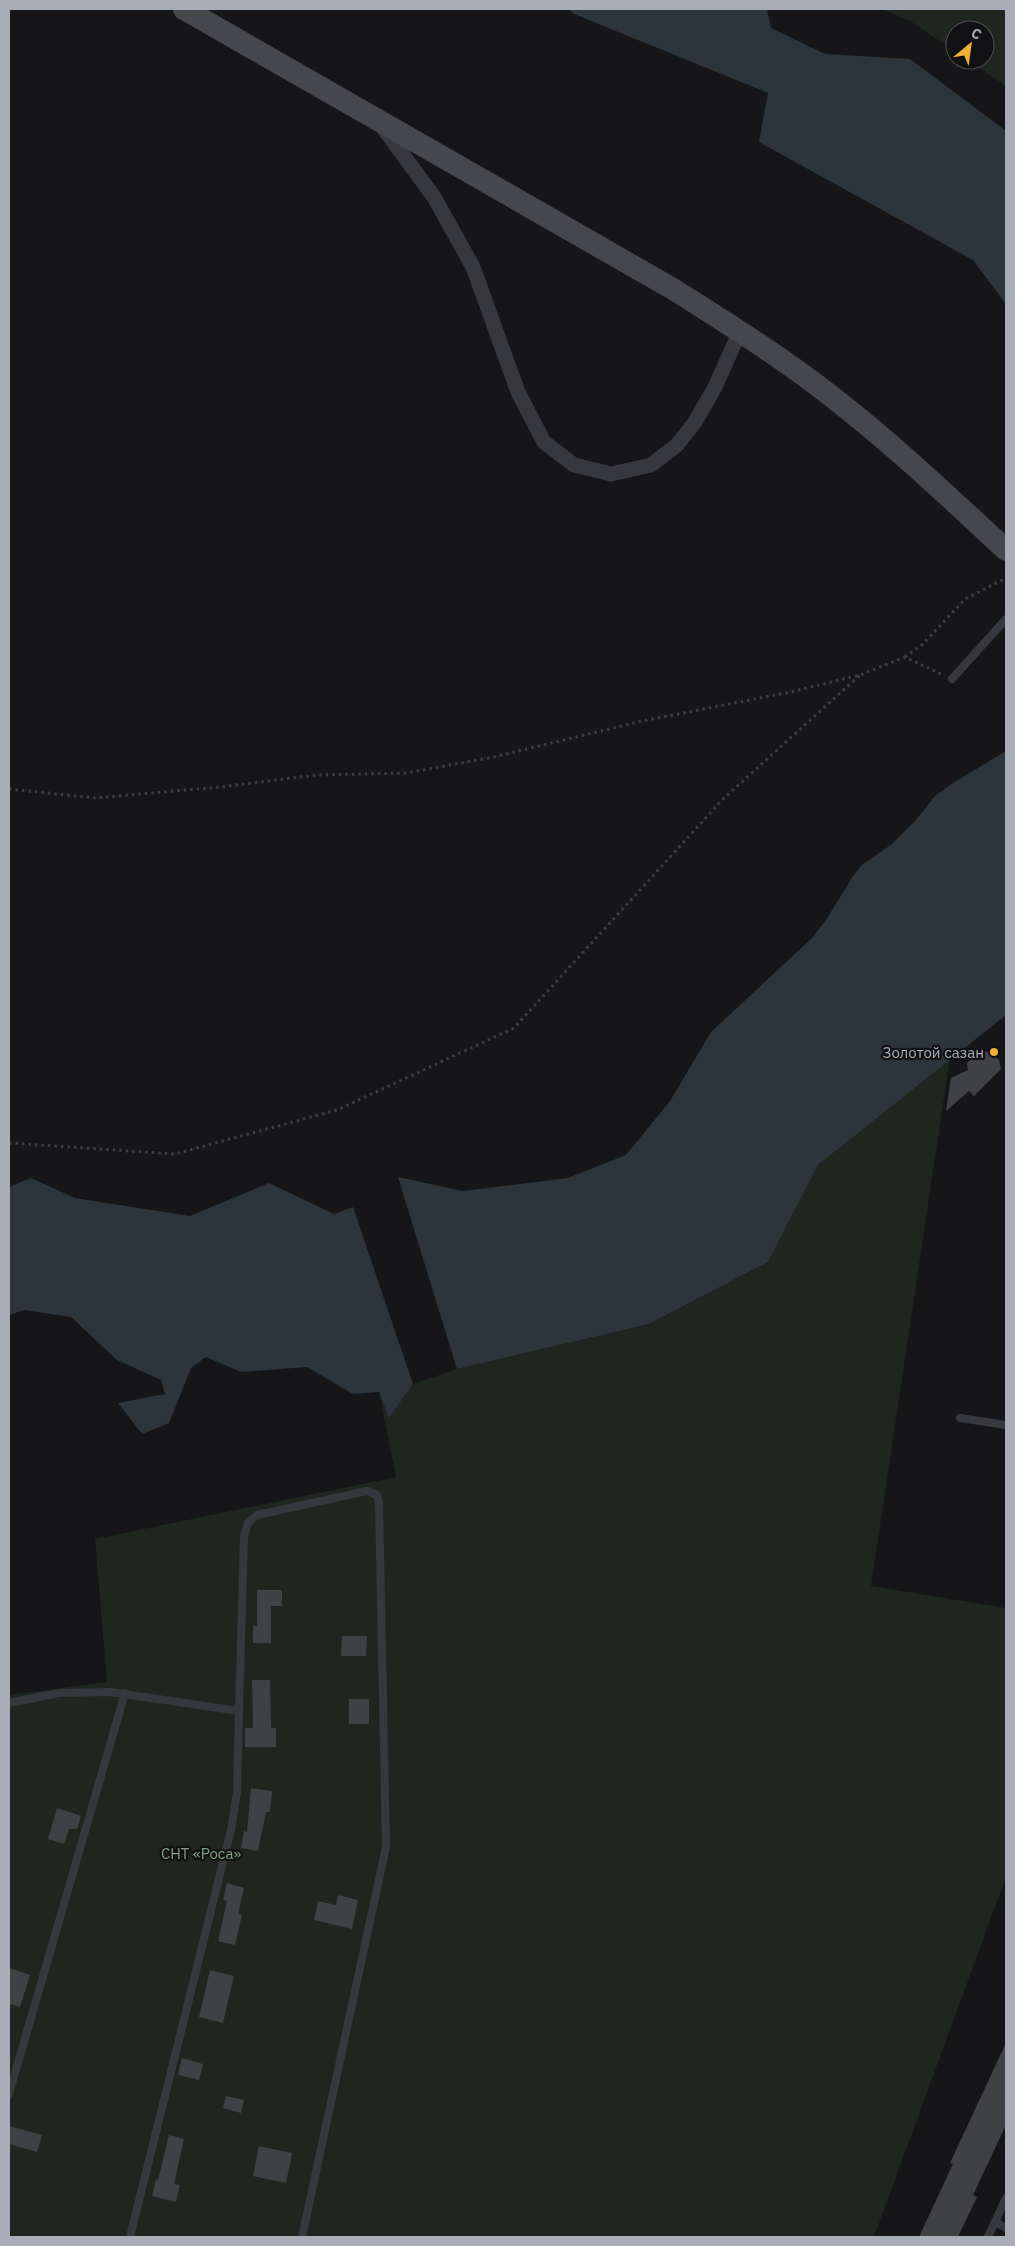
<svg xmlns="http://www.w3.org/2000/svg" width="1015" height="2246" font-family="'IBM Plex Sans',sans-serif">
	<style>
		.green { fill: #1e261f }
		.water { fill: #2c353c }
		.building { fill: #404145 }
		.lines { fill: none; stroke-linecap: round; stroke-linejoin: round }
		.path { stroke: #3d3f44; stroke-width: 3; stroke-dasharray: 2.5 4; stroke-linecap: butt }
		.service { stroke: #37383d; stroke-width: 8 }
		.minor { stroke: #37383d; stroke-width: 15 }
		.secondary { stroke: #45474d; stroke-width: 22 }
		.poi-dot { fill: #f2b134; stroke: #111113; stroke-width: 2 }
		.labels { text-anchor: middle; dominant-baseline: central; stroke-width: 4.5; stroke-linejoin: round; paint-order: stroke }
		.poi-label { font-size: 15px; fill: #a8adb8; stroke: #111113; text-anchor: end }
		.park-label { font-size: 15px; fill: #7fa381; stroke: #111113 }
	</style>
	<rect width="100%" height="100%" fill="#161618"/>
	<g class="green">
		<path d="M881,9H1006V86L968,60H985V30H955V51L910,21Z"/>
		<path d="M950,1058L871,1586L1006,1608V1877L874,2237H9V1695L107,1682L95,1539L396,1477L379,1392L389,1417L413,1384L457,1369L649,1324L768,1262L818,1165Z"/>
	</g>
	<g class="water">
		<path d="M569,9H767L771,28L825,54L910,59L1006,131V304L973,260L759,142L768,93L574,14Z"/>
		<path d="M1006,751V1015L818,1165L768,1262L649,1324L457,1369L398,1177L463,1191L568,1178L626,1155L670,1101L711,1032L811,939L826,920L853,876L862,865L892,844L916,820L935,796L950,785Z"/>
		<path d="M31,1178L75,1198L190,1216L269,1183L334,1214L353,1207L413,1384L389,1418L379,1392L353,1394L307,1367L241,1372L206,1357L191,1368L169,1423L142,1434L118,1403L165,1394L161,1380L117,1360L71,1317L24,1310L9,1315V1187Z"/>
	</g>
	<g class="building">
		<path d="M980,1050L991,1053L999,1060L1001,1069L974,1096L969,1091L946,1111L951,1078L968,1070L967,1063Z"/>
		<path d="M257,1590H282V1606H271V1643H253V1626H257Z"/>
		<path d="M342,1636H367L366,1656H341Z"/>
		<path d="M252,1680H270L271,1728H276V1747H245V1728H253Z"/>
		<rect x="349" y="1699" width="20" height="25"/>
		<path d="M251,1788L272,1791L270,1812H266L258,1851L241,1848L244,1831L247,1832Z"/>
		<path d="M57,1808L81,1816L77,1829H69L64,1844L48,1839Z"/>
		<path d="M227,1883L244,1888L238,1914L242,1915L235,1945L218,1941L227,1901L223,1900Z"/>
		<path d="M338,1895L358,1900L352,1929L314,1920L318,1901L336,1905Z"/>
		<path d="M9,1968L30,1975L20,2007L9,2004Z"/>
		<path d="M210,1970L234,1976L223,2023L199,2017Z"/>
		<path d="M1006,2043V2125L973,2195L977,2197L958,2237H919L953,2164L950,2163Z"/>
		<path d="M182,2058L203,2064L199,2080L178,2075Z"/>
		<path d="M226,2096L244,2100L241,2113L223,2108Z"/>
		<path d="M9,2126L42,2135L37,2152L9,2144Z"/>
		<path d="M169,2135L184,2139L174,2184L180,2185L176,2202L152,2196L156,2179L158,2180Z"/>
		<path d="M259,2146L292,2153L286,2183L253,2176Z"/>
	</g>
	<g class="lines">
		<g class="path">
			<path d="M905,657L923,644L965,599L1006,578"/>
			<path d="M9,789L95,798L220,787L316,775L406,773L494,757L642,721L795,691L860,675L905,657L943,675"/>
			<path d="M9,1143L175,1154L337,1110L514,1028L723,799L860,675"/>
		</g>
		<g class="service">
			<path d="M952,679L1006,619"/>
			<path d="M960,1418L1006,1425"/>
			<path d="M9,1703L59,1693L110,1692L239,1711L244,1536L248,1523L257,1515L367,1491L377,1495L379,1503L386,1847L302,2237"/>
			<path d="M9,2094L125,1693"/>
			<path d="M995,2222L1006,2228"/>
			<path d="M130,2237L231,1830L237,1792L239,1711"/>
			<path d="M988,2237L1006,2198"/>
		</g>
		<path class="minor" d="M381,125L434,197L473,267L518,392L544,442L574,465L611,474L651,465L677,445L695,422L715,387L740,331"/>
		<path class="secondary" d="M184,9L673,289C727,323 781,357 831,396C893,444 949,497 1006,550"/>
	</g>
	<circle class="poi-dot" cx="994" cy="1052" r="5"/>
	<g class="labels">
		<g class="poi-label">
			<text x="984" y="1052">Золотой сазан</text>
		</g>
		<g class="park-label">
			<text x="201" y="1853">СНТ «Роса»</text>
		</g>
	</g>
	<rect width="1015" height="2246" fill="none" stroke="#a8adb8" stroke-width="20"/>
	<g transform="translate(970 45) rotate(29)"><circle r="24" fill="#111113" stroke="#4d4f55"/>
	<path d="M0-4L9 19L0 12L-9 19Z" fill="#f2b134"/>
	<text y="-8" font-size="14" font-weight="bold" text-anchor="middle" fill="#a8adb8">С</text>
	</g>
</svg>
